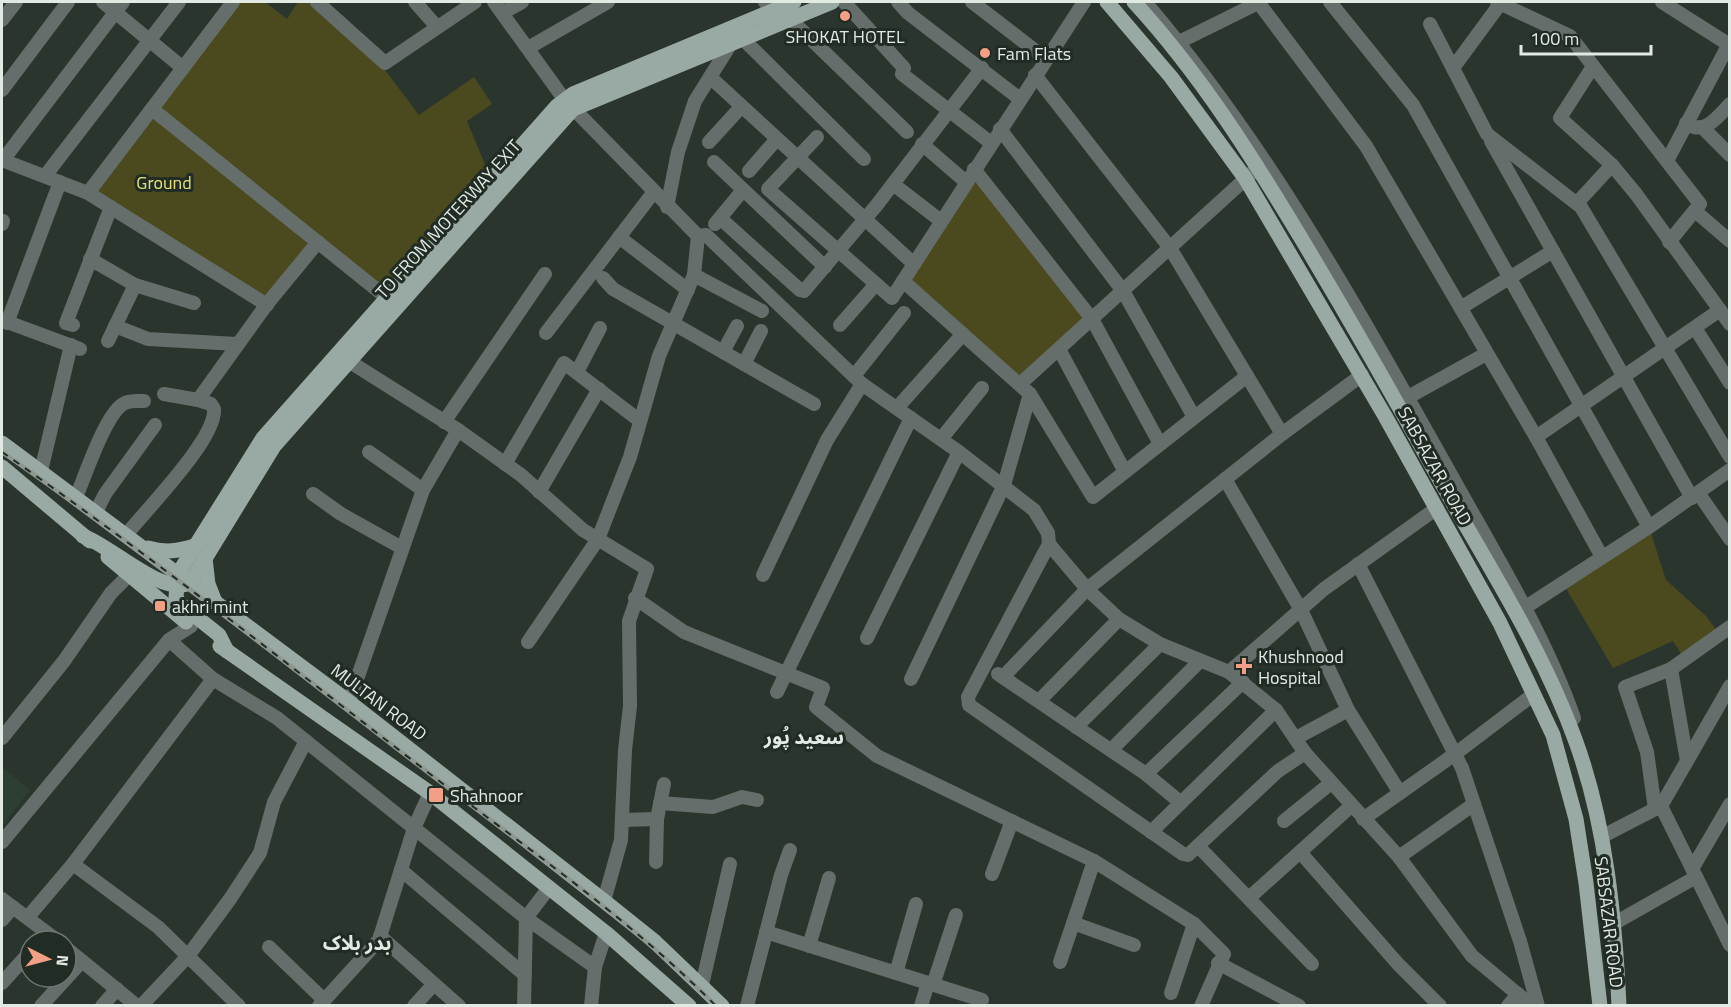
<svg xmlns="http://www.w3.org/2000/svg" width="1731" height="1007" font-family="'Titillium Web','Noto Sans Arabic',sans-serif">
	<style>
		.built { fill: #2d3f32 }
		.green { fill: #4b4a1f }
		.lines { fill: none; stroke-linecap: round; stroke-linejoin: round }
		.minor { stroke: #666e6c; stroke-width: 14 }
		.major { stroke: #99a9a4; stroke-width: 15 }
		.rail-casing { stroke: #8e9890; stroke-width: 4.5 }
		.rail { stroke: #202c24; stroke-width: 2; stroke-dasharray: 7; stroke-linecap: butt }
		.poi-dot { fill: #f39f85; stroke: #202c24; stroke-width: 2 }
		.labels { text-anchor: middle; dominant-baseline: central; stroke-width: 6; stroke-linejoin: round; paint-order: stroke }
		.poi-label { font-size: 18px; fill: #e2eae4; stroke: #202c24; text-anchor: start }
		.park-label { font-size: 18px; fill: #e5e27a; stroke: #202c24 }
		.street-label { font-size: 18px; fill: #e2eae4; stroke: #202c24 }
		.neighbourhood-label { font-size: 20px; font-weight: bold; fill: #e2eae4; stroke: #202c24 }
	</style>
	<rect width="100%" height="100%" fill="#2a362d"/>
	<path class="built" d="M2,767L30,790L2,826Z"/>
	<g class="green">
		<path d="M233,2H265L287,19L298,2H317L382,66L419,115L474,77L492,104L467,121L491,179L386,297L318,243L267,305L88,193Z"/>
		<path d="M974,169L1095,317L1020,384L903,281Z"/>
		<path d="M1649,527L1666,580L1706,616L1722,638L1685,660L1673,641L1613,668L1564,585Z"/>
	</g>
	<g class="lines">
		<g class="minor">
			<path d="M103,2L183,68"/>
			<path d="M317,2L385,63L475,2"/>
			<path d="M415,2L437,27"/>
			<path d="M494,2L564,99L698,236L706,235L862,384L959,452L1034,510L1048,533L1049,544L968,697L969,705L1183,854L1188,855L1278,771L1305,753"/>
			<path d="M765,2L767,4"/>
			<path d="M844,2L904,68L902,74L991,143"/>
			<path d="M898,2L908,13L1020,99"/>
			<path d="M972,2L1046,59"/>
			<path d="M1145,2C1265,142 1355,304 1445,464C1490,546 1543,630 1574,718"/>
			<path d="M1258,2L1366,146L1536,437L1602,557"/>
			<path d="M1330,2L1413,105L1649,527"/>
			<path d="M1497,2L1570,36L1700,204L1669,242"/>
			<path d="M1662,2L1728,44"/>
			<path d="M502,13L522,2"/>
			<path d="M790,19L907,132"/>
			<path d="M2,20L16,2"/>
			<path d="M1430,24L1487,134L1581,207L1730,457"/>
			<path d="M743,39L864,159"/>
			<path d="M1173,45L1260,2"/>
			<path d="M528,48L608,2"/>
			<path d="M1453,68L1500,4"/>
			<path d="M1592,68L1560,118L1612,165L1636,194L1730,324"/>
			<path d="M1035,75L1170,248L1282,434"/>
			<path d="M710,77L914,264"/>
			<path d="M2,90L68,2"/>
			<path d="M152,109L386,297"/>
			<path d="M1686,123C1704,136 1717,118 1730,104"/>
			<path d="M1703,128L1730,155"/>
			<path d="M1000,129L1123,291L1194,417"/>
			<path d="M817,137L768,189L892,298L1084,2"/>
			<path d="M1491,141L1692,498"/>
			<path d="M709,142L741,107"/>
			<path d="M922,144L966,182"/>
			<path d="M1668,159L1730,42"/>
			<path d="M2,160L88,193L267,305"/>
			<path d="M3,160L123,2"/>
			<path d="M714,162L825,267"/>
			<path d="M974,169L1092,319L1160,444"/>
			<path d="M749,171L776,140"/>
			<path d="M45,176L179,2"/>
			<path d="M893,184L941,221"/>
			<path d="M88,193L233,2"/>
			<path d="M1577,203L1612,165"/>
			<path d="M667,207L678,152L695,101L730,45"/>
			<path d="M1695,211L1730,241"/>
			<path d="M720,218L800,290L804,291L876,206L982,68"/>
			<path d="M2,224L3,221"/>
			<path d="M715,224L743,190"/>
			<path d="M619,237L688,290"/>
			<path d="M90,259L135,285L194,303"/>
			<path d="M694,275L762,311"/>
			<path d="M603,278L613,289L814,404"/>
			<path d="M903,281L1030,394L1093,497L1247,376"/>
			<path d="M1462,307L1553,251"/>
			<path d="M2,320L80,349"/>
			<path d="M7,323L60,182"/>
			<path d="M73,325L66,323L111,207"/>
			<path d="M840,325L876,284"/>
			<path d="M115,326L148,339L237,344"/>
			<path d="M1695,328L1730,383"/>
			<path d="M546,333L653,193"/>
			<path d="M108,341L135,285"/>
			<path d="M1059,349L1125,472"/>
			<path d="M723,352L737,326"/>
			<path d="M347,360L458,430L521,475L583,530L647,569L629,621L630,706L625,750L621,840L604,901"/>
			<path d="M744,364L761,331"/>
			<path d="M577,372L600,328"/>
			<path d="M854,376L904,313"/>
			<path d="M1020,384L1253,172"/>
			<path d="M164,394L198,400L267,304L318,242"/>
			<path d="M1401,401L1486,354"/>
			<path d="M897,408L963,334"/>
			<path d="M444,422L545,274"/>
			<path d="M1536,437L1720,310"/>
			<path d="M941,439L982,388"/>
			<path d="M369,452L423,490"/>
			<path d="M505,464L564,363L640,421"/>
			<path d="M41,471L71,345"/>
			<path d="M1225,479L1301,610L1348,710L1400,793"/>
			<path d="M539,492L599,389"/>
			<path d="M313,494L341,514L402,548"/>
			<path d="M1699,494L1730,539"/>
			<path d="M76,497C85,477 106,411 125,403C131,400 138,401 144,401"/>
			<path d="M96,512L105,494L155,425"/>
			<path d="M126,535C146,510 217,438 214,409L211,404L198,400"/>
			<path d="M1049,544L1087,589L1119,619L1160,644L1229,672L1276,710L1305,753L1399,857L1472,956L1532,1006"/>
			<path d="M1358,564L1462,768L1520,941L1538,1006"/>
			<path d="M763,575L827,440L862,384"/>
			<path d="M635,598L684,632L823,688L816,707L877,756L1094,861L1194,924L1224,954L1201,1006"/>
			<path d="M1518,612L1649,527L1730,470"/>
			<path d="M867,638L959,452"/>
			<path d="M169,640L213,679L277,718L526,918L595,967"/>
			<path d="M528,642L598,539L630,457L659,356L694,275L698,236"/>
			<path d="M1229,672L1324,589L1437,508"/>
			<path d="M998,674L1146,774L1180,802"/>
			<path d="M1003,677L1087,589L1282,434L1362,375"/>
			<path d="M911,679L1004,485L1030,394"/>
			<path d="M777,692L911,418"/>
			<path d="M1039,701L1119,619"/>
			<path d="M349,702L423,490L458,430"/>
			<path d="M1076,727L1160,644"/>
			<path d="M2,738L64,661L111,593L129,575"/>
			<path d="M1296,738L1348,710"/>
			<path d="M1111,750L1200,661"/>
			<path d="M1687,761L1730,686"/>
			<path d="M1146,774L1243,682"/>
			<path d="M660,803L713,807L742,797L757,800"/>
			<path d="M1661,806L1730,945"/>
			<path d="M1655,809L1647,752L1625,687L1671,669"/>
			<path d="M1363,819L1455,754L1534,694"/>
			<path d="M623,820L657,819"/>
			<path d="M1284,821L1331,783"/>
			<path d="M1151,832L1276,710"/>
			<path d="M1601,837L1661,806L1687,761L1671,669L1730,627"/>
			<path d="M2,842L169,640L191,626"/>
			<path d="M1198,846L1312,964"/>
			<path d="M1300,852L1398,964L1440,1006"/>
			<path d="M1399,857L1474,804"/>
			<path d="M656,862L657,819L664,784"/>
			<path d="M73,864L158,927L239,1006"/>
			<path d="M1692,869L1730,804"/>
			<path d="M401,870L525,975"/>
			<path d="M992,874L1012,821"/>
			<path d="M1250,897L1351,806"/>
			<path d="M2,899L58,941"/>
			<path d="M28,917L73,864L213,679"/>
			<path d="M2,920L13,907"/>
			<path d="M1073,923L1134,945"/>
			<path d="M1613,924L1696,877"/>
			<path d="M766,932L982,1000"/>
			<path d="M380,936L459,1006"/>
			<path d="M809,946L829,878"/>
			<path d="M269,947L324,1000"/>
			<path d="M66,948L137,1006"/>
			<path d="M1060,962L1094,861"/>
			<path d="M1218,963L1299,1006"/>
			<path d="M896,973L916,904"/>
			<path d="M2,983L30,952"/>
			<path d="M702,985L730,864"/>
			<path d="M933,985L956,915"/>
			<path d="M1171,993L1194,924"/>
			<path d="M41,1006L82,961"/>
			<path d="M102,1006L117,989"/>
			<path d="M141,1006L188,956L230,899L260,853L274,802L306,741"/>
			<path d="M319,1006L379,940L414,828L430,793"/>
			<path d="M414,1006L434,984"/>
			<path d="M524,1006L526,918L548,889"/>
			<path d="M591,1006L595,967L606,933"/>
			<path d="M747,1006L781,875L790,850"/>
			<path d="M921,1006L928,983"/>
			<path d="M1508,1006L1518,994"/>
		</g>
		<g class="major">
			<path d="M1107,2L1171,77L1245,178L1385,416L1500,623L1553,735L1576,819L1586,883L1600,1006"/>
			<path d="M1134,2C1201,75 1253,158 1304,243C1350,320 1394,397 1437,475C1486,563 1542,647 1576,742C1606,825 1615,918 1619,1006"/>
			<path d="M2,443L349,702L604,901L653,940L722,1006"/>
			<path d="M2,467L90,541"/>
			<path d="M83,536C113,547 161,596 190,583L274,446L573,109L832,2"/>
			<path d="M148,548C165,553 178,551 195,546"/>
			<path d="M108,557L186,622"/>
			<path d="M205,558L208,584L215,602"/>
			<path d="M220,646L430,793L606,933L689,1006"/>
			<path d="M227,651L219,635L179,603L176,597L178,574L263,438L557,106L573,94L794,2"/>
		</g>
		<g class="rail-casing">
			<path id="rail" d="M2,452C150,555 291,667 434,777C529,850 631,920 716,1006"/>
		</g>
		<use href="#rail" class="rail"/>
	</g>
	<g class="poi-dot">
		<circle cx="845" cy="16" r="6"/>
		<circle cx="985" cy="53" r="6"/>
		<rect x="154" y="600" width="12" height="12" rx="3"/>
		<path d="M1241 657h6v6h6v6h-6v6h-6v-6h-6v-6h6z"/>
		<rect x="428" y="787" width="16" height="16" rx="3"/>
	</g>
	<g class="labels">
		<g class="poi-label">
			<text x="845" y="36" text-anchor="middle">SHOKAT HOTEL</text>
			<text x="997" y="53">Fam Flats</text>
			<text x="172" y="606">akhri mint</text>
			<text x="1258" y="656">Khushnood<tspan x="1258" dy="21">Hospital</tspan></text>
			<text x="450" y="795">Shahnoor</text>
		</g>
		<g class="park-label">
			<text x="164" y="182">Ground</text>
		</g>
		<g class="street-label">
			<text transform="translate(448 219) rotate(-48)">TO FROM MOTERWAY EXIT</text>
			<text transform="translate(1435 466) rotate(61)">SABSAZAR ROAD</text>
			<text transform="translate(379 702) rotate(37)">MULTAN ROAD</text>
			<text transform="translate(1609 922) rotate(83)">SABSAZAR ROAD</text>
		</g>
		<g class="neighbourhood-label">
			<text x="804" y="736">سعید پُور</text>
			<text x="357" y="942">بدر بلاک</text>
		</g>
	</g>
	<rect width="1731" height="1007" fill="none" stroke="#e2eae4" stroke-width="6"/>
	<g transform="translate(48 959) rotate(96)"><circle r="28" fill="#202c24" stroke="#6e7871" stroke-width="1.5"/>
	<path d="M0-4.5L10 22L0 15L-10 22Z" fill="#f39f85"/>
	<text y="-9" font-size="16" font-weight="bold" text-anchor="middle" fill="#e2eae4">N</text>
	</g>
	<path d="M1521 45v9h130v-9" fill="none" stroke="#e2eae4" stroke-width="3"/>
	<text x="1530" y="45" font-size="18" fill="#e2eae4" stroke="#202c24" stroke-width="4.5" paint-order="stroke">100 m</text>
</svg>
